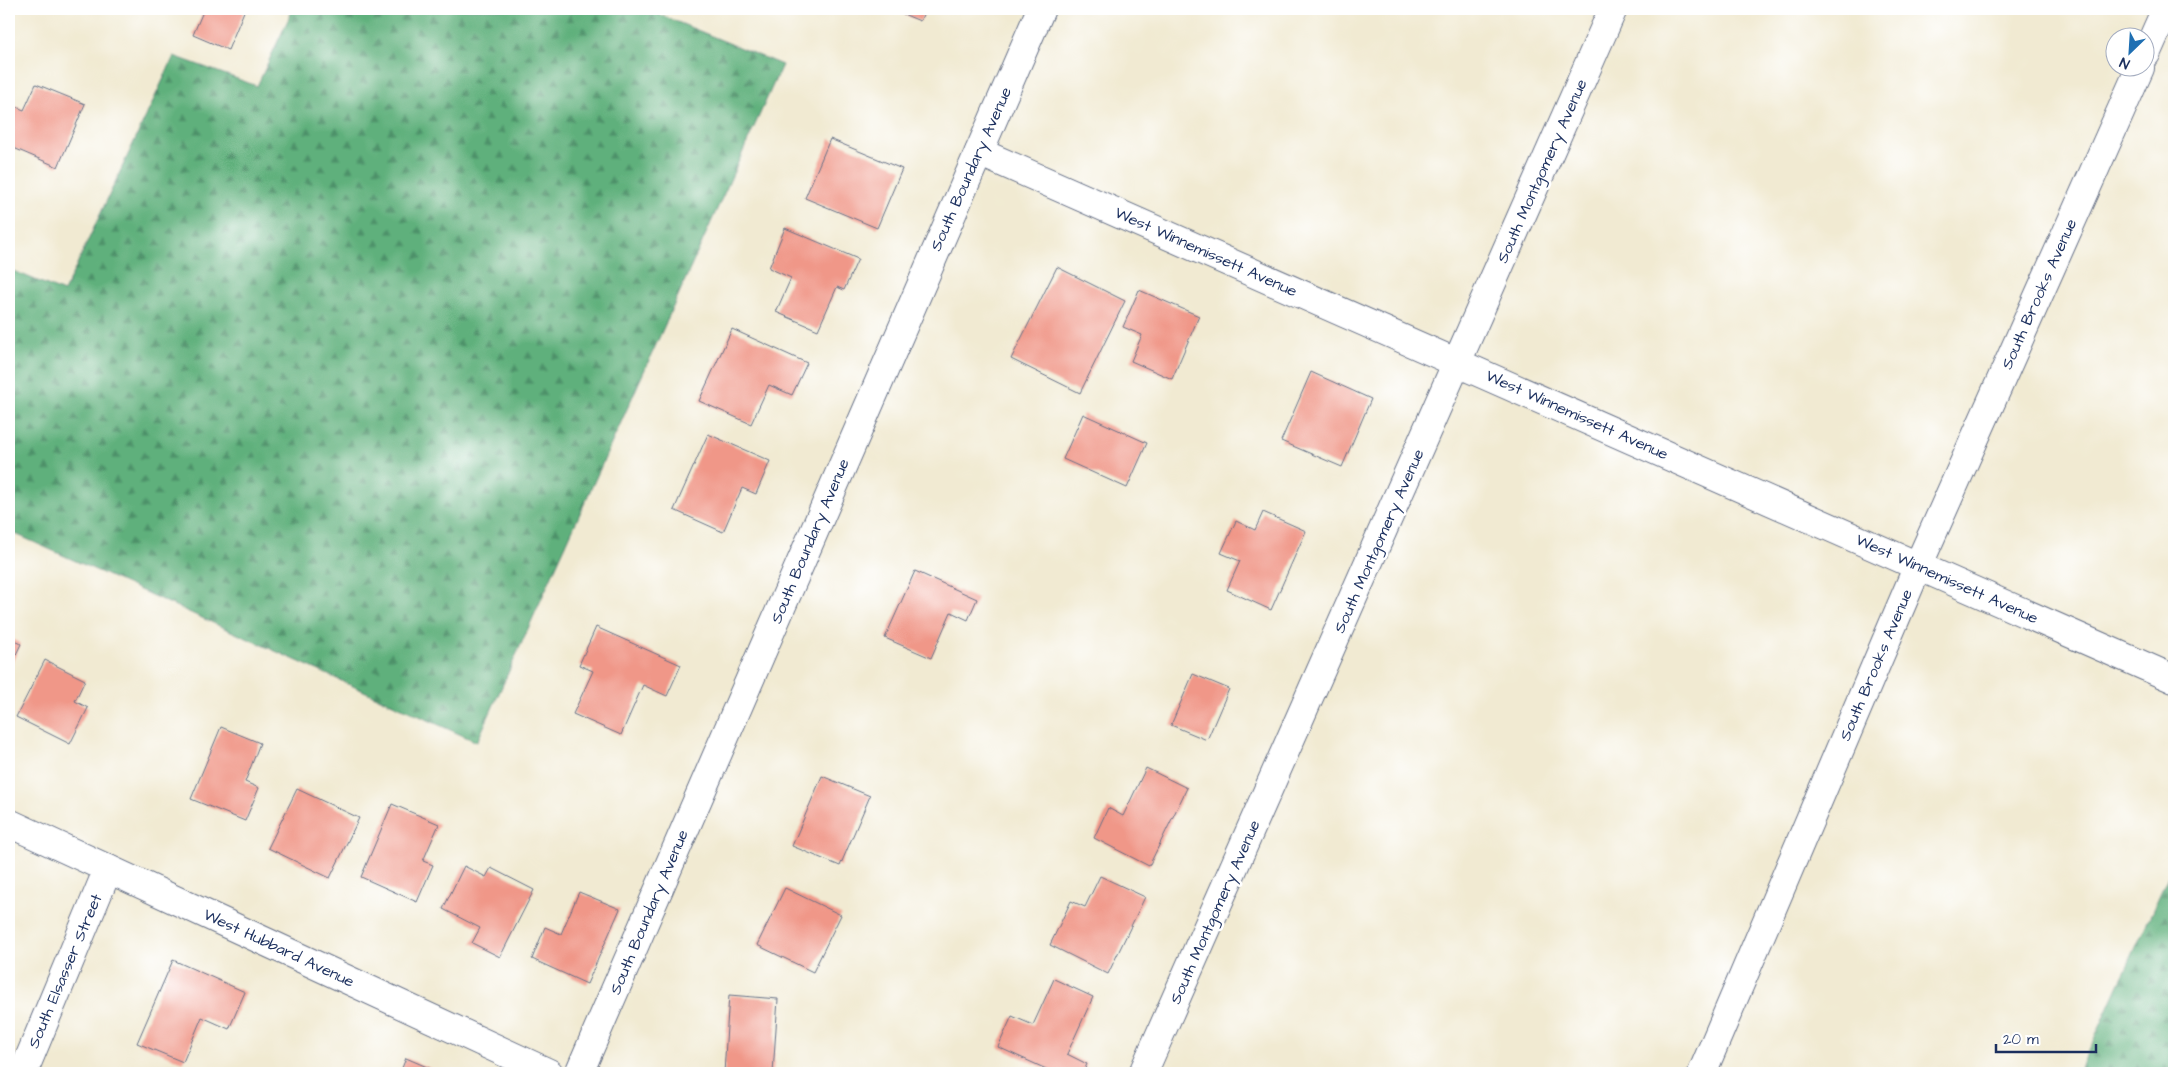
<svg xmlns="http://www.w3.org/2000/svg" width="2183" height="1082" font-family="'Architects Daughter',sans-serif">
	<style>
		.forest { fill: url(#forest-firs); stroke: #3c706d }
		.building { fill: #f09788 }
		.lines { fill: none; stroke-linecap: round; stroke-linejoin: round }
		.minor-casing { stroke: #667087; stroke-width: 30 }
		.minor { stroke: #fff; stroke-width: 28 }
		.labels { text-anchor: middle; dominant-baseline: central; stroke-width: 5; stroke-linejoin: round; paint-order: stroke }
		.street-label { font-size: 16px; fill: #1b2f5e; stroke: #fff }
	</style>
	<defs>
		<pattern id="forest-firs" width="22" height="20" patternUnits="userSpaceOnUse" patternTransform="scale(1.25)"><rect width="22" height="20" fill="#5eb07c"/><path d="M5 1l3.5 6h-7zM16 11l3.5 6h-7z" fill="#4d9069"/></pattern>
	</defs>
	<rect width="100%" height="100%" fill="#fff"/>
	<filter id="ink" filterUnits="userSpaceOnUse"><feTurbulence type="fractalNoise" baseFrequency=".02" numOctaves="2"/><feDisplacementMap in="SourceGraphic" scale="10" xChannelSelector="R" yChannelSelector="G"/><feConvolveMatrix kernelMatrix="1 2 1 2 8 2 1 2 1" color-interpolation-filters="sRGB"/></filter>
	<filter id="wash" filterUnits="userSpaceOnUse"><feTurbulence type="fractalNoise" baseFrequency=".0096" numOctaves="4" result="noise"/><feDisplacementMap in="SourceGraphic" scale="20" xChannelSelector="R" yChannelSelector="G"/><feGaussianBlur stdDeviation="1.12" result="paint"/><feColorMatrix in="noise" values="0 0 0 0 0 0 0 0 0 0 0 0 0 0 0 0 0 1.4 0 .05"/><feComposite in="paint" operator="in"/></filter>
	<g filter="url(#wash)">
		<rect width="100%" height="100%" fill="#f1ead2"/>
		<g class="forest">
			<path d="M293,9H646L782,65L477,742L9,531V269L64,292L174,56L257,86Z"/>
			<path d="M2174,863V1073H2079Z"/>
		</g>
		<g id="blocks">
			<g class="building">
				<path d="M204,9H245L228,50L193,35Z"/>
				<path d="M891,9H926L920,21Z"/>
				<path d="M36,84L85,104L58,167L9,146V104L24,110Z"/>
				<path d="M830,139L902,169L877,228L805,198Z"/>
				<path d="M785,228L858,259L844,290L837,287L818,330L776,312L791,278L769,268Z"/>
				<path d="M1057,267L1125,301L1080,393L1011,359Z"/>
				<path d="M1139,290L1199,316L1172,379L1131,361L1142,335L1123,327Z"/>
				<path d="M732,329L807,363L792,395L769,385L751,424L699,401Z"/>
				<path d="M1311,372L1371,399L1342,467L1281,441Z"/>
				<path d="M1083,414L1147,443L1127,488L1063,459Z"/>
				<path d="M708,434L770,461L756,494L742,488L723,532L674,510Z"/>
				<path d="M1263,512L1306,531L1271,610L1227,590L1240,561L1221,553L1236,521L1255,530Z"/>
				<path d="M915,571L977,599L968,620L951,612L931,658L885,638Z"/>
				<path d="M596,627L681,665L667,696L643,685L621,735L573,714L593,671L579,665Z"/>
				<path d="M9,637L21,644L9,669Z"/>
				<path d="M45,660L85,680L75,701L88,708L70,744L16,717Z"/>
				<path d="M1193,674L1229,689L1207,740L1171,725Z"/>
				<path d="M221,727L260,743L245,782L259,788L245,821L191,799Z"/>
				<path d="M1146,768L1187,788L1149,866L1094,838L1108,808L1123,816Z"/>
				<path d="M822,776L870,796L840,866L792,846Z"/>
				<path d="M297,789L359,818L330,878L268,848Z"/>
				<path d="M392,804L439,824L423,861L433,865L417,902L361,877Z"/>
				<path d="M464,866L486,877L491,868L534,890L500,957L472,943L480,928L443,909Z"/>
				<path d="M1100,876L1145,897L1108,974L1050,945L1071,901L1085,907Z"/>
				<path d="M785,888L841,915L813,972L757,945Z"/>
				<path d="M579,892L620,909L587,984L532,959L545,927L561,934Z"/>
				<path d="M173,960L245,992L229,1029L202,1017L183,1062L137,1043Z"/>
				<path d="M1054,979L1093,997L1067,1054L1087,1064L1083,1073H1055L998,1047L1012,1016L1033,1025Z"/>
				<path d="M729,995L778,999L773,1073H724Z"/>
				<path d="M406,1058L441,1073H400Z"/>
			</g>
		</g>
	</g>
	<g filter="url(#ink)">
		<use href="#blocks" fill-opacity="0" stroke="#667087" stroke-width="1"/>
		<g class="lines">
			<g class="minor-casing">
				<g id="minor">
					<path d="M2146,54L2166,9"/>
					<path d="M979,152L2174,679"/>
					<path d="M9,823L549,1073"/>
					<path d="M23,1073L108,869"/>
					<path d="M579,1073L1041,9"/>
					<path d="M1143,1073L1613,9"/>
					<path d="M1702,1073L1918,566L2140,68"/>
				</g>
			</g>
			<use href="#minor" class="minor"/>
		</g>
	</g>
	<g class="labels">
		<g class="street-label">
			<text transform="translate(971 169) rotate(-66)">South Boundary Avenue</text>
			<text transform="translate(1542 171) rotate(-66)">South Montgomery Avenue</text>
			<text transform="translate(1206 252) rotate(24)">West Winnemissett Avenue</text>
			<text transform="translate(2039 294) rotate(-66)">South Brooks Avenue</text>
			<text transform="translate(1577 415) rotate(24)">West Winnemissett Avenue</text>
			<text transform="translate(810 541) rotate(-67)">South Boundary Avenue</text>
			<text transform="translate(1379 541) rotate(-66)">South Montgomery Avenue</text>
			<text transform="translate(1947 579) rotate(24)">West Winnemissett Avenue</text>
			<text transform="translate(1876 665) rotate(-67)">South Brooks Avenue</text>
			<text transform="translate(649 912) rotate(-67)">South Boundary Avenue</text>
			<text transform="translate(1215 912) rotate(-66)">South Montgomery Avenue</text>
			<text transform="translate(279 948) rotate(25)">West Hubbard Avenue</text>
			<text transform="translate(65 971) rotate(-67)">South Elsasser Street</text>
		</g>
	</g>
	<rect width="2183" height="1082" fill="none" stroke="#fff" stroke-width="30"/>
	<g transform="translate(2130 52) rotate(205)"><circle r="24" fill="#ffffff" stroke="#a4acbf"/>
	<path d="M0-4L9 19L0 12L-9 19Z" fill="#1f6fb2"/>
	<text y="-8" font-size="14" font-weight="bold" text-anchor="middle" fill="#1b2f5e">N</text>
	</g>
	<path d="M1996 1044v8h100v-8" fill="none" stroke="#1b2f5e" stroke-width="2.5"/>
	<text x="2003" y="1044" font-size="15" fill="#1b2f5e" stroke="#ffffff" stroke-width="4" paint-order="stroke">20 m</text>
</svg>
